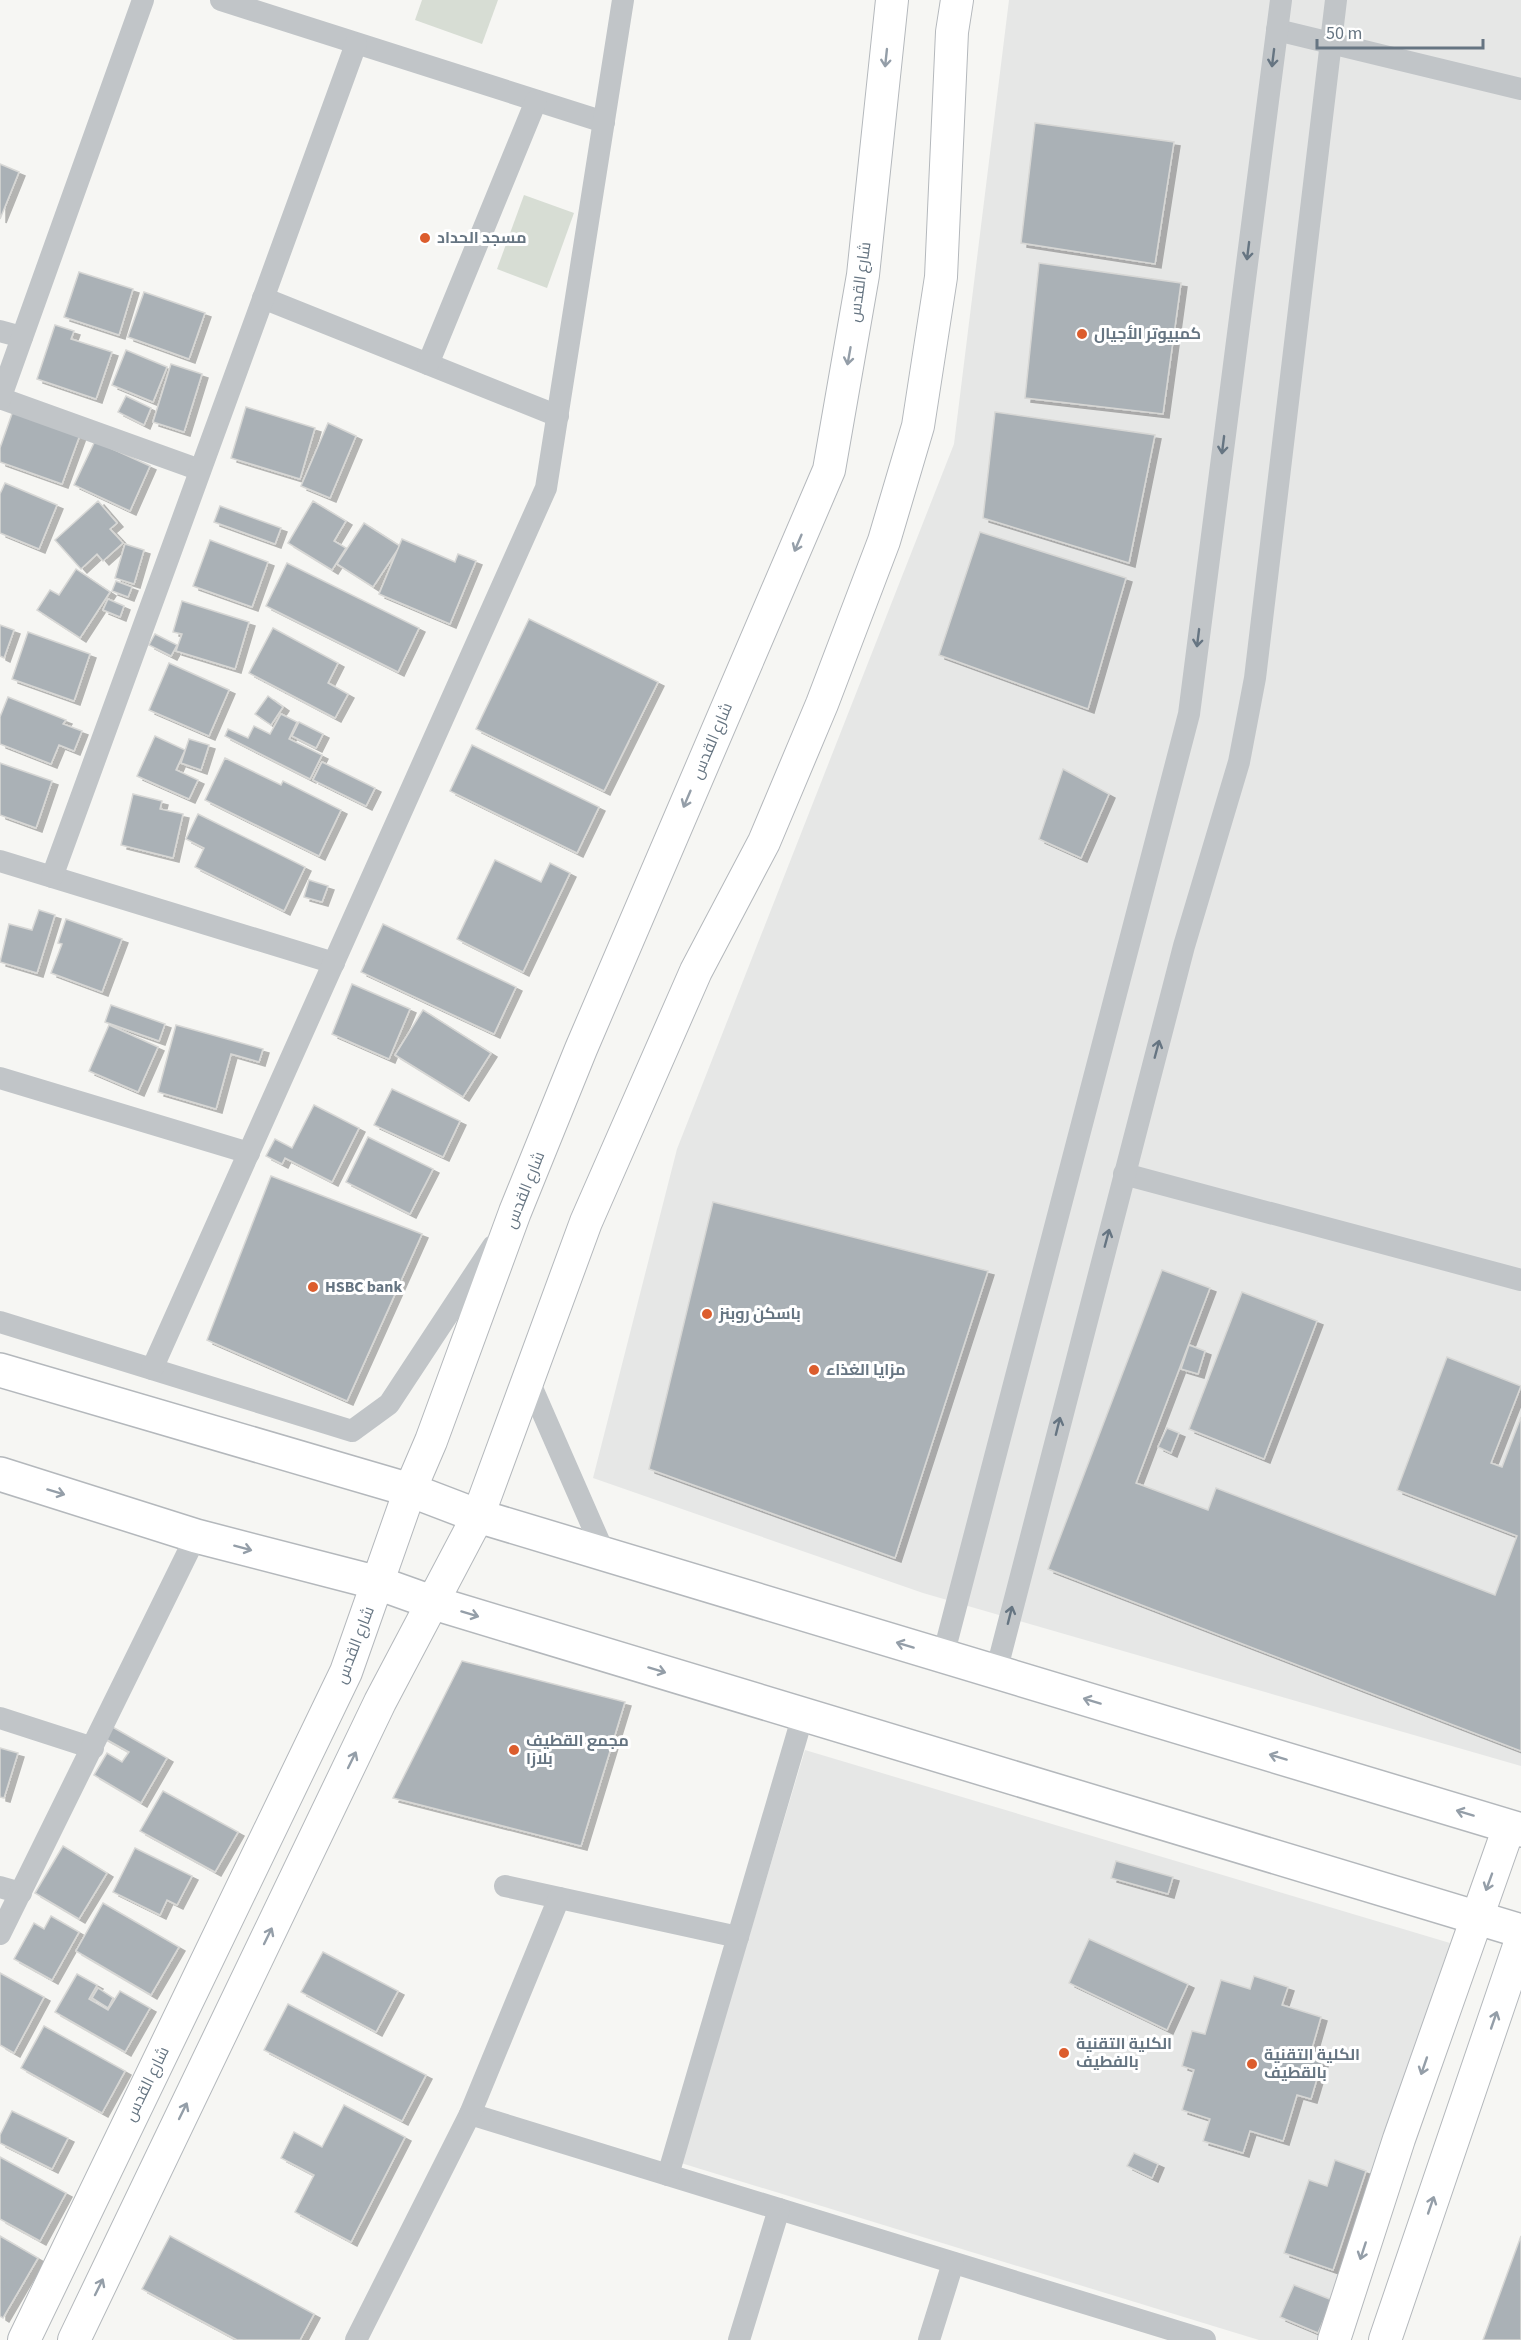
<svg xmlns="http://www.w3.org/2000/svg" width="1521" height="2340" font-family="'Source Sans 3',Cairo,sans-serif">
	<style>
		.built { fill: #e6e7e6 }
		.green { fill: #d7ddd4 }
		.building { fill: #aab1b6; stroke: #d7d7d5; stroke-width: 1.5; filter: url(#shadow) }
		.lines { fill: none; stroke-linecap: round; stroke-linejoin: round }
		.secondary-casing { stroke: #b4b8bc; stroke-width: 34 }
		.primary-casing { stroke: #b4b8bc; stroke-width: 36 }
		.street { stroke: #c1c5c8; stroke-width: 22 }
		.secondary { stroke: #fff; stroke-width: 32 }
		.primary { stroke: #fff; stroke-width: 33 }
		.oneway { stroke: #949ea8 }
		.oneway2 { stroke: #667582 }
		.poi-dot { fill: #dc5d2d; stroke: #fff; stroke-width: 2 }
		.labels { text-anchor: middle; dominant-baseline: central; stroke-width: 6; stroke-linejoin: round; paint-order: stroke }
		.poi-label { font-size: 16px; font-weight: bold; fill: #667582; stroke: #fff; text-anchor: start }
		.street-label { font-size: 16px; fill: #667582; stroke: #fff }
	</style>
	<defs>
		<filter id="shadow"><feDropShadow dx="6" dy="4" stdDeviation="0" flood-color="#0004"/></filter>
	</defs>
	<rect width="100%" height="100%" fill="#f6f6f3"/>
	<g class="built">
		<path d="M1009,0H1521V1766L923,1593L593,1478L677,1149L954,444Z"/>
		<path d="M805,1750L1450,1943L1320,2340H1259L681,2163Z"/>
	</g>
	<g class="green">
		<path d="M422,0H498L482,44L415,20Z"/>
		<path d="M524,195L574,213L547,288L497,269Z"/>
	</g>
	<g class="building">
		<path d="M1035,123L1174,142L1155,264L1021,243Z"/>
		<path d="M0,164L19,172L0,219Z"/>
		<path d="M1039,263L1181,283L1163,414L1025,398Z"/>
		<path d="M79,272L133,289L119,335L64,317Z"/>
		<path d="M144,292L205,313L189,359L128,337Z"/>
		<path d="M55,325L74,331L71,339L112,352L96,399L37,379Z"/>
		<path d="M126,350L167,367L153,402L112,385Z"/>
		<path d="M171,364L202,374L184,432L153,422Z"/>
		<path d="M126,396L151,408L144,425L118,412Z"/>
		<path d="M246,407L315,428L300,479L231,458Z"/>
		<path d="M14,408L81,432L62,484L0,462V448Z"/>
		<path d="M995,412L1155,435L1129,563L983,518Z"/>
		<path d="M328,423L356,436L330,498L301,486Z"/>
		<path d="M95,441L150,466L130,511L74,485Z"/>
		<path d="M5,483L57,505L39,549L0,533V494Z"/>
		<path d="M98,501L117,523L110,529L123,543L103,561L97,554L81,569L55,540Z"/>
		<path d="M313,501L346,521L334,541L346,548L332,570L288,543Z"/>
		<path d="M220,506L281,528L275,544L214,522Z"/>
		<path d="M364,523L400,546L373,587L337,564Z"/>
		<path d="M980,532L1126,578L1088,709L939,655Z"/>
		<path d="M402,539L455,562L458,554L476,561L450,624L379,594Z"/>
		<path d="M210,540L268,562L252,607L193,586Z"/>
		<path d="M125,544L144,550L134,584L115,578Z"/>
		<path d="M287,563L419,628L398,672L266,606Z"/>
		<path d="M76,569L110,592L80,638L37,610L50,590L59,595Z"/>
		<path d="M116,581L132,587L128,597L112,591Z"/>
		<path d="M108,599L124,606L120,617L103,610Z"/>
		<path d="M182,601L249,622L235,669L176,651L182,634L173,632Z"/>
		<path d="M529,619L658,682L604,791L476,729Z"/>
		<path d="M0,625L14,630L4,658L0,656Z"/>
		<path d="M273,628L338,663L328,683L348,694L335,718L249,673Z"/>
		<path d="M28,632L90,654L74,701L12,679Z"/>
		<path d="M155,634L177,645L171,656L149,645Z"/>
		<path d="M169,663L229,690L209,736L149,710Z"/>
		<path d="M268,696L283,707L271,725L255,714Z"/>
		<path d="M8,697L66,720L63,724L82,731L74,751L59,745L51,764L0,744V717Z"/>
		<path d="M281,714L297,722L289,739L322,755L310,779L225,736L228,729L248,738L254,726L270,734Z"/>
		<path d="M299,722L323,734L316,748L292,736Z"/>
		<path d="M155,736L185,750L176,770L198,780L189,799L137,776Z"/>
		<path d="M189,739L209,745L201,770L181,763Z"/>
		<path d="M472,745L599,807L577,853L450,791Z"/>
		<path d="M225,758L281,785L283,781L341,810L319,856L205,800Z"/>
		<path d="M322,762L375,788L366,806L313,780Z"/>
		<path d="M0,763L52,781L36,828L0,815Z"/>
		<path d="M1063,769L1109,794L1081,858L1039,839Z"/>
		<path d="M133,794L162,801L160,809L183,814L173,858L121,845Z"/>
		<path d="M198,814L305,867L284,911L195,867L204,848L186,839Z"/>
		<path d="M495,860L541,882L550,863L570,873L523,972L457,939Z"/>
		<path d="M309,880L328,886L322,902L304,897Z"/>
		<path d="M39,910L55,915L37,973L0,962L9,924L32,930Z"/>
		<path d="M66,919L122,939L102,992L51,973L62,944L58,943Z"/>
		<path d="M383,924L516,987L494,1034L361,972Z"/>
		<path d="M352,984L410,1009L389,1059L332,1034Z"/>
		<path d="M111,1005L165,1024L159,1041L105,1022Z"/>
		<path d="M423,1010L491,1053L463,1097L395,1055Z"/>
		<path d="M109,1025L158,1047L138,1092L89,1071Z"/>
		<path d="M176,1025L263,1049L259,1062L231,1054L216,1109L158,1092Z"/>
		<path d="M392,1089L460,1121L443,1157L374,1125Z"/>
		<path d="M314,1105L359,1128L332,1182L285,1158L282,1164L266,1156L275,1139L292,1148Z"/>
		<path d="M368,1137L433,1169L410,1214L346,1182Z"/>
		<path d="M271,1176L422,1234L347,1401L207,1340Z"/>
		<path d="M713,1202L988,1271L895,1558L649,1469Z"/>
		<path d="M1162,1270L1210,1288L1136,1483L1208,1510L1216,1488L1495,1595L1517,1536L1397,1490L1447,1357L1521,1386L1491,1463L1502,1467L1521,1417V1751L1048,1569Z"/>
		<path d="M1242,1292L1317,1321L1264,1459L1189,1429Z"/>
		<path d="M1189,1345L1205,1351L1198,1374L1181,1369Z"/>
		<path d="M1167,1428L1179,1433L1171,1453L1158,1447Z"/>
		<path d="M462,1661L625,1702L581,1846L393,1798Z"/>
		<path d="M109,1725L167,1758L141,1803L94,1775L107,1753L122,1762L129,1752L102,1737Z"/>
		<path d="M0,1748L18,1753L4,1798L0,1797Z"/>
		<path d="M163,1791L238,1832L215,1872L140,1831Z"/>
		<path d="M63,1846L107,1873L79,1919L35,1893Z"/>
		<path d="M135,1848L192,1876L177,1905L167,1900L160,1915L113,1892Z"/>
		<path d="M1116,1861L1173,1877L1168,1894L1111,1878Z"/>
		<path d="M103,1903L179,1947L151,1995L76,1951Z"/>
		<path d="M51,1916L79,1932L52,1980L14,1959L34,1923L44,1929Z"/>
		<path d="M1089,1939L1188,1984L1167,2030L1069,1983Z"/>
		<path d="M323,1952L398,1991L376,2032L301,1992Z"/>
		<path d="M0,1973L44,1997L14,2053L0,2045Z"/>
		<path d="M77,1974L97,1985L89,1999L108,2010L120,1991L150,2008L125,2052L55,2012Z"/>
		<path d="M1254,1976L1288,1987L1282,2005L1321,2017L1309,2059L1322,2062L1311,2099L1297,2095L1283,2141L1250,2131L1243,2153L1203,2141L1210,2119L1182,2110L1194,2070L1182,2066L1192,2031L1205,2034L1221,1980L1250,1989Z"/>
		<path d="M98,1988L113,1998L108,2008L92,1998Z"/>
		<path d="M288,2004L426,2075L402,2121L264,2050Z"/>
		<path d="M44,2026L125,2071L102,2113L21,2068Z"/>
		<path d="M344,2105L405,2137L351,2242L295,2212L314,2175L281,2158L294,2132L322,2147Z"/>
		<path d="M12,2111L68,2138L52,2169L0,2143V2135Z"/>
		<path d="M1134,2153L1158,2164L1152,2178L1127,2166Z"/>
		<path d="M0,2157L66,2193L40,2241L0,2219Z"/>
		<path d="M1335,2160L1366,2171L1333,2270L1284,2253L1309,2180L1327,2186Z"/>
		<path d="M0,2236L38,2258L3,2318L0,2316Z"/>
		<path d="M170,2236L314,2314L300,2340H237L142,2289Z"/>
		<path d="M1521,2236V2340H1483Z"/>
		<path d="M1294,2285L1332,2300L1318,2333L1280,2317Z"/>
	</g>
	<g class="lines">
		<g class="secondary-casing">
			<g id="secondary">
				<path d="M24,2340L346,1672L410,1490L431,1441L515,1212L581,1049L829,470L863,275L892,0"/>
				<path d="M74,2340L380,1702L478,1516L586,1222L696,971L764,842L822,704L884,541L918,426L941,277L952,32L957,0"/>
				<path d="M1334,2340L1399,2139L1509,1827"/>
				<path d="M1385,2340L1521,1940"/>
			</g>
		</g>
		<g class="primary-casing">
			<g id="primary">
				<path d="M0,1370L410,1490L478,1516L1521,1830"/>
				<path d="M0,1474L196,1536L378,1583L434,1603L1521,1931"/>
			</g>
		</g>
		<g class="street">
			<path d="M221,0L604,122"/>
			<path d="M1277,30L1521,89"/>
			<path d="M263,298L558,416"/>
			<path d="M0,331L22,337"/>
			<path d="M428,364L536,101"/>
			<path d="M0,398L200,470"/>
			<path d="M0,399L143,0"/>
			<path d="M0,861L334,963"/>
			<path d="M52,877L356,44"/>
			<path d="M0,1078L249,1153"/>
			<path d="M1124,1174L1521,1280"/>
			<path d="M0,1322L352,1431L389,1404L493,1246"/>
			<path d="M152,1369L546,488L623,0"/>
			<path d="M528,1379L605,1555"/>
			<path d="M943,1656L1189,714L1281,0"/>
			<path d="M996,1672L1184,946L1239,762L1255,678L1336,0"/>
			<path d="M0,1718L93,1748"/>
			<path d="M505,1886L738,1937"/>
			<path d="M0,1887L21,1893"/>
			<path d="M0,1934L196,1536"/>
			<path d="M470,2114L1205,2340"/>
			<path d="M668,2175L803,1715"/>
			<path d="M356,2340L470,2114L559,1898"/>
			<path d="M739,2340L779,2209"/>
			<path d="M929,2340L953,2263"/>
		</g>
		<use href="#secondary" class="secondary"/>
		<use href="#primary" class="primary"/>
	</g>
	<defs><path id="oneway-shaft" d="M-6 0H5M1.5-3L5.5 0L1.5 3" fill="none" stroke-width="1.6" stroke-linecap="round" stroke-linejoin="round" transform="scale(1.5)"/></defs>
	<g class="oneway">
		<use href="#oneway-shaft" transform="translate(886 58) rotate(96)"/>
		<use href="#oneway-shaft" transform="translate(849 356) rotate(100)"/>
		<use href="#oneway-shaft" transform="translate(798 543) rotate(113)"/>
		<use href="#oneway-shaft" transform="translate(687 799) rotate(113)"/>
		<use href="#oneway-shaft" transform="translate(56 1492) rotate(17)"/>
		<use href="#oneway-shaft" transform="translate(243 1548) rotate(15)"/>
		<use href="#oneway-shaft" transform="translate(470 1614) rotate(17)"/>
		<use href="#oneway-shaft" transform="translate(905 1645) rotate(-163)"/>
		<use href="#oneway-shaft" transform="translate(657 1670) rotate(17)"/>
		<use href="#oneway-shaft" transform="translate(1092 1701) rotate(-163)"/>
		<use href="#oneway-shaft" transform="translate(1278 1757) rotate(-163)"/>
		<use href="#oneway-shaft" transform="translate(352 1760) rotate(-64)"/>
		<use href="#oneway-shaft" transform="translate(1465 1813) rotate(-163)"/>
		<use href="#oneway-shaft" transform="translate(1489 1882) rotate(110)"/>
		<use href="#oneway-shaft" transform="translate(268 1936) rotate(-64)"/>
		<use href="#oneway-shaft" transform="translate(1494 2020) rotate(-71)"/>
		<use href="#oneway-shaft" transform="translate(1424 2066) rotate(109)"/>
		<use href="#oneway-shaft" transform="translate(183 2111) rotate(-64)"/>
		<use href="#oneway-shaft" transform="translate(1431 2205) rotate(-71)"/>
		<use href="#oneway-shaft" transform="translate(1363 2251) rotate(108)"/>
		<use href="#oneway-shaft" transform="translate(99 2287) rotate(-64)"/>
	</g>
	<g class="oneway2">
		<use href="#oneway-shaft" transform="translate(1273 58) rotate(97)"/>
		<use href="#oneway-shaft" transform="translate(1248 251) rotate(97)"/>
		<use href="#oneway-shaft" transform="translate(1223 445) rotate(97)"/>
		<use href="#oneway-shaft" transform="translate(1198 638) rotate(97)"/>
		<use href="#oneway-shaft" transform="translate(1157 1049) rotate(-75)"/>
		<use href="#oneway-shaft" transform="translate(1107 1238) rotate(-75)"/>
		<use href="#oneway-shaft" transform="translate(1058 1426) rotate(-76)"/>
		<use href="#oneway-shaft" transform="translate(1010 1615) rotate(-76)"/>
	</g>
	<g class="poi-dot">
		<circle cx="425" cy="238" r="6"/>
		<circle cx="1082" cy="334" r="6"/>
		<circle cx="313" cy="1287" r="6"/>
		<circle cx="707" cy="1314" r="6"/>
		<circle cx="814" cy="1370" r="6"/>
		<circle cx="514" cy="1750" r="6"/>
		<circle cx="1064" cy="2053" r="6"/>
		<circle cx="1252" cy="2064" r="6"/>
	</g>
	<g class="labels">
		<g class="poi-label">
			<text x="437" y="238">مسجد الحداد</text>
			<text x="1094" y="334">كمبيوتر الأجيال</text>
			<text x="325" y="1287">HSBC bank</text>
			<text x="719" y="1314">باسكن روبنز</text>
			<text x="826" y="1370">مزايا الغذاء</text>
			<text x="526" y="1741">مجمع القطيف<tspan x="526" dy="18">بلازا</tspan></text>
			<text x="1076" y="2044">الكلية التقنية<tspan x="1076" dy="18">بالفطيف</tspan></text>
			<text x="1264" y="2055">الكلية التقنية<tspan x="1264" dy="18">بالقطيف</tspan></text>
		</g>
		<g class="street-label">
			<text transform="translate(860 282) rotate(-82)">شارع القدس</text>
			<text transform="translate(712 741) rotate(-67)">شارع القدس</text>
			<text transform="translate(525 1190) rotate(-68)">شارع القدس</text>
			<text transform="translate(355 1645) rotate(-69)">شارع القدس</text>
			<text transform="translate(147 2084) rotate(-64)">شارع القدس</text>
		</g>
	</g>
	<path d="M1317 39v9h166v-9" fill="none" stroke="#667582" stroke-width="3"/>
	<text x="1326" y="39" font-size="18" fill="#667582" stroke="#ffffff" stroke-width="4.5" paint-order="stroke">50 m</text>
</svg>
